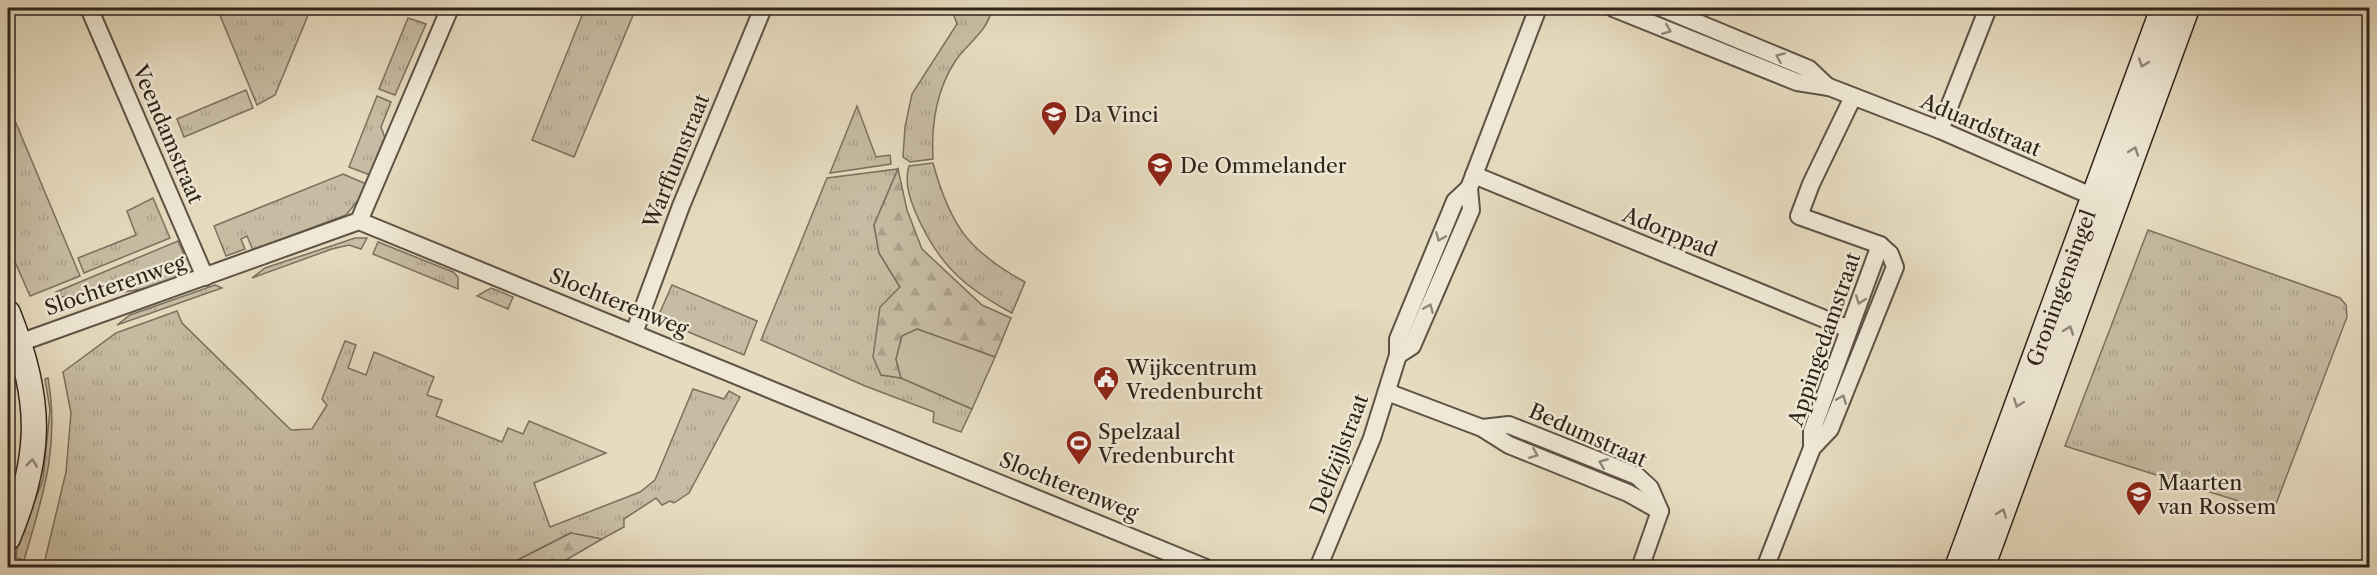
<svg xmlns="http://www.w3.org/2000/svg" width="2377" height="575" font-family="'Libre Caslon Text',serif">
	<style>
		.grass { fill: url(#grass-tufts); stroke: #7c705f; stroke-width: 1.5 }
		.forest { fill: url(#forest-firs); stroke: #7c705f; stroke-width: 1.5 }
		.park { fill: #c7bca3; stroke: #7c705f; stroke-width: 1.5 }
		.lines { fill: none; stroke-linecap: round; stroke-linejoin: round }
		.street-casing { stroke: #5e5244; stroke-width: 20 }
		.secondary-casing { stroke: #30241b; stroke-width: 27 }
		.street { stroke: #efe8d5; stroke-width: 16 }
		.secondary { stroke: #efe8d5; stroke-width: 24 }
		.oneway { stroke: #908678 }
		.labels { text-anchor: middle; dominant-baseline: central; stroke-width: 5; stroke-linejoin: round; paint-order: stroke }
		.poi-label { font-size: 21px; fill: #30241b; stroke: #efe8d5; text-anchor: start }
		.street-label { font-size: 21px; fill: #30241b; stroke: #efe8d5 }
	</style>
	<defs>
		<pattern id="grass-tufts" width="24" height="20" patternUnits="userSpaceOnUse" patternTransform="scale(1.5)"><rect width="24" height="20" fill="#c7bca3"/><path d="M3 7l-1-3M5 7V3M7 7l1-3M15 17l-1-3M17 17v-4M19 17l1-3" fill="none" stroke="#aba18c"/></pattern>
		<pattern id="forest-firs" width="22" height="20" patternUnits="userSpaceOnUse" patternTransform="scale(1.5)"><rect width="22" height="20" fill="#c7bca3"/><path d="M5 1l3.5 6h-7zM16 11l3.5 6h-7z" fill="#aba18c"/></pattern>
	</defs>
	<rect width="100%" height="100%" fill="#e6dbbf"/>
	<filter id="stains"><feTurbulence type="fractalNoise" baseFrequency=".00333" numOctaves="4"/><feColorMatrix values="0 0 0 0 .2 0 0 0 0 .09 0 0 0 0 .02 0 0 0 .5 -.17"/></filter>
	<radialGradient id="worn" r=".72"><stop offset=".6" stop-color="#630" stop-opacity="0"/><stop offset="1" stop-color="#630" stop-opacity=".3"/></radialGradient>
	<g class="grass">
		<path d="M217,8H311L275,95L257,105Z"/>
		<path d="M585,8H636L574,157L532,140Z"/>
		<path d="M951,8H992C988,31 969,42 956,60C936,90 931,124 933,159L910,162L903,157L905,127L912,94L957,24Z"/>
		<path d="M408,18L426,24L395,95L379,89Z"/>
		<path d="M246,90L253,108L184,137L177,119Z"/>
		<path d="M377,96L391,102L381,127L385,138L370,175L349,167Z"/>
		<path d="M8,104L80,276L30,296L8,246Z"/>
		<path d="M857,106L876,157L890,155L891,164L830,173Z"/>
		<path d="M933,163C950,225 968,251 1025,282L1012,313C963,287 937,263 915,211C909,197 904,181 909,166Z"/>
		<path d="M898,169L874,225L879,253L900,287L881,375L901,378L972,409L961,432L933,422L934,412L865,386L761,340L827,178Z"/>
		<path d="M343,174L366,184L359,199L346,215L253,250L247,236L241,239L245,249L226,256L214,226Z"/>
		<path d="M153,198L170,238L84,273L78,258L136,235L127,211Z"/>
		<path d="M2148,230L2340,298L2346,305L2347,317L2273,512L2065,446Z"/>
		<path d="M355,238H367L361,249L349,245L332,249L252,278L265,268Z"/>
		<path d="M178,241C181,248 186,256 185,263C180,295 83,295 58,297L56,292Z"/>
		<path d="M378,242L453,272L458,277V289L373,254Z"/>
		<path d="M215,285L222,288L117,325L130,315Z"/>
		<path d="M672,285L757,321L744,355L657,319Z"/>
		<path d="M491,288L513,297L508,309L477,296Z"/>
		<path d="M177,311L182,323L291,430L312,429L327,405L322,399L345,341L356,345L348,368L366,375L374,352L434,377L427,395L442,400L436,416L502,442L508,428L523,434L529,421L606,453L534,483L550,527L640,492L655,480L693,389L724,399L729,391L740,397L689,493L674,503L670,501L662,505L656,498L624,519V527L602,539L570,533L504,567L43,568L66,472L71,413L63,372L116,333Z"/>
		<path d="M48,378C60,446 43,496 24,560L16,558L20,526L36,498L43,479L50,410L45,379Z"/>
	</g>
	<g class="forest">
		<path d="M898,169L907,210L922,249L982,305L1011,318L995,357L917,329L902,336L896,359L901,378L881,375L873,357L880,307L900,287L879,253L874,225Z"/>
		<path d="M571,533L602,539L554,567H504Z"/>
	</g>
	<path class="park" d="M917,329L995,357L972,409L901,378L896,359L902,336Z"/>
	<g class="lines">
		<g class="street-casing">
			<g id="street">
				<path d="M89,8L205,277"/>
				<path d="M1613,8L1797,82L1829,87L1940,130L2103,201"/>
				<path d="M1662,8L1809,69L1828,87"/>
				<path d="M1940,130L1988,8"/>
				<path d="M1474,175L1849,329"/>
				<path d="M359,221L450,8"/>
				<path d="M634,333L681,206L763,8"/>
				<path d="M8,347L359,221L1206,568"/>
				<path d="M1398,355L1412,346L1471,210L1469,188L1474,175L1538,8"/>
				<path d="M1387,392L1482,428L1509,445L1628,493L1660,511"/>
				<path d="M1482,428L1509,425L1637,476L1650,488L1660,511L1640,568"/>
				<path d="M1812,448V431L1880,245"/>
				<path d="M1318,568L1372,438L1398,355V339L1455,201L1469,188"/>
				<path d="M1765,568L1812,448L1830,429L1895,267L1890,254L1880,245L1799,216L1811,184L1853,97"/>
			</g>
		</g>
		<g class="secondary-casing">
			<g id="secondary">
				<path d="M8,313C42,398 43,454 8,538"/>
				<path d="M1957,568L2163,8"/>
				<path d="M1982,568L2187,8"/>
			</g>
		</g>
		<use href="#street" class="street"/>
		<use href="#secondary" class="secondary"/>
	</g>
	<defs><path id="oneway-chevron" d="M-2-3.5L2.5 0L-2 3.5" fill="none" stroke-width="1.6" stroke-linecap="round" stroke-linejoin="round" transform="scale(1.5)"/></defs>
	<g class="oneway">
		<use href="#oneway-chevron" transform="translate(1667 30) rotate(22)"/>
		<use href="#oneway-chevron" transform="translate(1780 57) rotate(-157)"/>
		<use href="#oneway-chevron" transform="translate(2143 63) rotate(110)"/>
		<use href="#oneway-chevron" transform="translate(2134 151) rotate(-70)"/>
		<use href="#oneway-chevron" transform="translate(1440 237) rotate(113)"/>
		<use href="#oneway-chevron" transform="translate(1860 300) rotate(110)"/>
		<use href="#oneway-chevron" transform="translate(1429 308) rotate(-67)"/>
		<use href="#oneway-chevron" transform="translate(2069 330) rotate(-70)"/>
		<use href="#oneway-chevron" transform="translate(1842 399) rotate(-68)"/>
		<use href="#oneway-chevron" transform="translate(2018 403) rotate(110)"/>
		<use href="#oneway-chevron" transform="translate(1534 454) rotate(22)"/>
		<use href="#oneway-chevron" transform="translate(32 463) rotate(-83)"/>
		<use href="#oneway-chevron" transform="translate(1603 463) rotate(-158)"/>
		<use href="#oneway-chevron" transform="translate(2002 513) rotate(-70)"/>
	</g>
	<defs>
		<g id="school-pin" transform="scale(1.35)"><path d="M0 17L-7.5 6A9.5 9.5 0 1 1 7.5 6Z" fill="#8f2418" stroke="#efe8d5"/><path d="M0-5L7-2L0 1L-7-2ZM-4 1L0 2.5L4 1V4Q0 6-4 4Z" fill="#fff"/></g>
		<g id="civic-pin" transform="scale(1.35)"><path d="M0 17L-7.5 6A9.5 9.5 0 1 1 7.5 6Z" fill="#8f2418" stroke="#efe8d5"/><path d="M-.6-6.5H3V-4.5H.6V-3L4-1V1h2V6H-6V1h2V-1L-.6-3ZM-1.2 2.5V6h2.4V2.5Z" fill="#fff"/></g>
		<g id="stadium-pin" transform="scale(1.35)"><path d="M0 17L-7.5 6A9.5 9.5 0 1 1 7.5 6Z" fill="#8f2418" stroke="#efe8d5"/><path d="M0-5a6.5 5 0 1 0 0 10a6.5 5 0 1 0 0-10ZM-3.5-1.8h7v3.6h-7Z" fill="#fff"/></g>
	</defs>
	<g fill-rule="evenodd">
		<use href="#school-pin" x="1054" y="114"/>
		<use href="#school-pin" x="1160" y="165"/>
		<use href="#civic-pin" x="1106" y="379"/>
		<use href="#stadium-pin" x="1079" y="443"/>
		<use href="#school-pin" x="2139" y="494"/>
	</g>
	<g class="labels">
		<g class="poi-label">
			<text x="1074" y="114">Da Vinci</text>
			<text x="1180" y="165">De Ommelander</text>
			<text x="1126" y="367">Wijkcentrum<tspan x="1126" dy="24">Vredenburcht</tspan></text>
			<text x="1098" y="431">Spelzaal<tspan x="1098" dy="24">Vredenburcht</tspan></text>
			<text x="2158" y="482">Maarten<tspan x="2158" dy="24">van Rossem</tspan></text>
		</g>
		<g class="street-label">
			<text transform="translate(1981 125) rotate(23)">Aduardstraat</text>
			<text transform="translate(168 134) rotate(67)">Veendamstraat</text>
			<text transform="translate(676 161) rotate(-68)">Warffumstraat</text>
			<text transform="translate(1670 232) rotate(22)">Adorppad</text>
			<text transform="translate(115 285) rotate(-19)">Slochterenweg</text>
			<text transform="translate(2061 288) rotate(-70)">Groningensingel</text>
			<text transform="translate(619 302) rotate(22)">Slochterenweg</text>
			<text transform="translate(1824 339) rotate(-71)">Appingedamstraat</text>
			<text transform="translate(1588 435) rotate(24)">Bedumstraat</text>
			<text transform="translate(1339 454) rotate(-69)">Delfzijlstraat</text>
			<text transform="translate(1069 486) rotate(22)">Slochterenweg</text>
		</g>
	</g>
	<rect width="2377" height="575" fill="none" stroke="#e6dbbf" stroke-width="30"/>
	<rect x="9" y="9" width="2359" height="557" fill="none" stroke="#30241b" stroke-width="3"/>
	<rect x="15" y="15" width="2347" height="545" fill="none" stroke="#30241b" stroke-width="1.5"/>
	<rect width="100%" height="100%" filter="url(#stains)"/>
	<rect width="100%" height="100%" fill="url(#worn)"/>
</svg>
